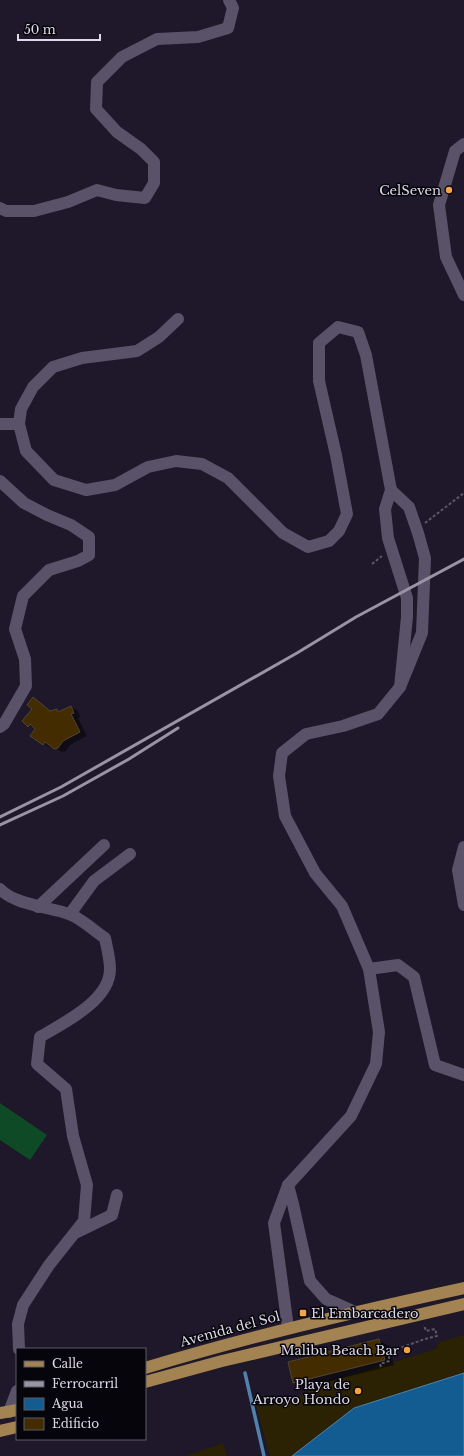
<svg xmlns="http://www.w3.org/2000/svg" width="464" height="1456" font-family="'Libre Baskerville',serif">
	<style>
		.green { fill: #0e4a25 }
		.sand { fill: #2a2202 }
		.water { fill: #135c92; stroke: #5082ab }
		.shadow { fill: #0007 }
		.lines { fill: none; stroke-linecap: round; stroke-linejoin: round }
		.stream { stroke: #5082ab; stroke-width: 3.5 }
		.building { fill: #432d00; stroke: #514430 }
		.path { stroke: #5c5667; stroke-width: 2; stroke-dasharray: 3 2; stroke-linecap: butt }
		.minor { stroke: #595268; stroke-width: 12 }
		.major { stroke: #a38352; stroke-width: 12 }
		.rail { stroke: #9994a3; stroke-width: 3 }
		.poi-dot { fill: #f5a345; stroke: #07050c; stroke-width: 1.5 }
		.labels { text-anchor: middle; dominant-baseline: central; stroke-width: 3; stroke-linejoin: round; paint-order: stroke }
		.poi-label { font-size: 13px; fill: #ddd9e6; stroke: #07050c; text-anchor: end }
		.street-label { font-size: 13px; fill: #ddd9e6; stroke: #07050c }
	</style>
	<rect width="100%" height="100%" fill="#1e182a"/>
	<path class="green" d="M0,1103L47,1135L30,1160L0,1140Z"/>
	<g class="sand">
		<path d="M464,1335V1373L354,1408L292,1456H270L256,1406L289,1401L331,1381L436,1349L439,1342Z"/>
		<path d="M223,1443L227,1456H186Z"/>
	</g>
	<path class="water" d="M464,1373V1456H292L354,1408Z"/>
	<g class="shadow">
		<path d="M33,699L51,712L57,710L61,712L71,707L78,711L80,717L78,718L87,736L70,745L66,751L62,752L52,746L51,748L31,736L36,730L24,721L34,709Z"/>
		<path d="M379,1340L389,1346L394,1365L304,1388L294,1382Z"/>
	</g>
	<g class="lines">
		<path class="stream" d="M245,1373L264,1456"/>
	</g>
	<g class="building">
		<path d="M33,697L50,711L57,709L58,712L71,706L74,713L71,714L80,732L63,741L58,748L54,749L45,742L43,745L30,736L35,729L30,724L28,727L22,721L32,709L27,705Z"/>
		<path d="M379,1339L385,1360L293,1383L288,1362Z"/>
	</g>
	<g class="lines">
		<g class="path">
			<path d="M425,523L464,493"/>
			<path d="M372,564L382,556"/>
			<path d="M381,1367L380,1364L389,1361V1352L425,1339L437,1336L435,1329L426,1331L424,1325"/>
		</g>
		<g class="minor">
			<path d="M464,144L455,151L439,205L446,257L464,295"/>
			<path d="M0,208L6,211H34L68,202L97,190L116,195L145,198L154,183V162L141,149L117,132L96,109L97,82L122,57L157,39L198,37L228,28L233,8L229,0"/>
			<path d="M178,319L159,337L137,351L82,358L53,367L33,387L21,409L19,424L26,451L54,480L86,490L115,485L148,467L176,461L202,464L228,478L283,533L308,547L329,541L339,531L347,514L336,455L319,381V343L338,327L358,332L366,355L391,490L385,509L388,538L407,598V617L400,687"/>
			<path d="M0,424H19"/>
			<path d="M0,481L24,503L47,515L71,525L89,537V555L78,561L49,570L23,596L15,629L25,659L26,686L4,724L0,727"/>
			<path d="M464,847L458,870L464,905"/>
			<path d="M0,889C15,905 50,907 69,914C79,917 96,932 105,938C107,948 110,959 110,969C110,1001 63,1023 40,1037L37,1064L66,1089L73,1136L87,1185L84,1221L49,1265L23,1305L18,1324L19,1349"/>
			<path d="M38,907L104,845"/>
			<path d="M70,914L94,881L130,854"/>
			<path d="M369,969L398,965L414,977L435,1065L464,1075"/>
			<path d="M288,1185L293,1204L310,1281L326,1299L355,1312"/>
			<path d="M77,1232L112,1215L117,1195"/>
			<path d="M288,1328L274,1223L288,1185L351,1116L376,1064L379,1032L369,969L342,906L315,873L285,816L279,776L282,753L306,734L343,726L378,714L400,687L422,633L425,558L418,533L409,507L391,490"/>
			<path d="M9,1412L17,1391"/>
		</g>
		<g class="major">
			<path d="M145,1368C250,1336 357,1311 464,1288"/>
			<path d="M145,1382L222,1361L464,1304"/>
			<path d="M0,1413L17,1410"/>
			<path d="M0,1431L17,1427"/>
		</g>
		<g class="rail">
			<path d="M0,817L61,787L297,653L356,617L464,559"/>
			<path d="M0,825L63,796L129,759L178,728"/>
		</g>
	</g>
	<g class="poi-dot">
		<circle cx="449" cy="190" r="4"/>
		<rect x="299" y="1309" width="8" height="8" rx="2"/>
		<circle cx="407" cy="1350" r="4"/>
		<circle cx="358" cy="1391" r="4"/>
	</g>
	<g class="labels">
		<g class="poi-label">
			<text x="441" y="190">CelSeven</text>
			<text x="311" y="1313" text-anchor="start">El Embarcadero</text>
			<text x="399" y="1350">Malibu Beach Bar</text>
			<text x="350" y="1384">Playa de<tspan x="350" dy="15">Arroyo Hondo</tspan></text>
		</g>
		<g class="street-label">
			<text transform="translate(230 1329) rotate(-15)">Avenida del Sol</text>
		</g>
	</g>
	<rect x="16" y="1348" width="130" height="92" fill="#07050c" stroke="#5d5a63"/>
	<rect x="24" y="1361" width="20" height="6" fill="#a38352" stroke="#5d5a63"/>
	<text x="52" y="1368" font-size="12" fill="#ddd9e6">Calle</text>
	<rect x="24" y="1381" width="20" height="6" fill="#9994a3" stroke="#5d5a63"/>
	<text x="52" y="1388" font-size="12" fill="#ddd9e6">Ferrocarril</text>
	<rect x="24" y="1398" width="20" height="12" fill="#135c92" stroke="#5d5a63"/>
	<text x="52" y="1408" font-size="12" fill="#ddd9e6">Agua</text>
	<rect x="24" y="1418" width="20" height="12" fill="#432d00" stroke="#5d5a63"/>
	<text x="52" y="1428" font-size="12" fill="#ddd9e6">Edificio</text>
	<path d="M18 34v6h82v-6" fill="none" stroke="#ddd9e6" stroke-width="2"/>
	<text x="24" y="34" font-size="12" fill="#ddd9e6" stroke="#07050c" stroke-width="3" paint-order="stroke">50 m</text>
</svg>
